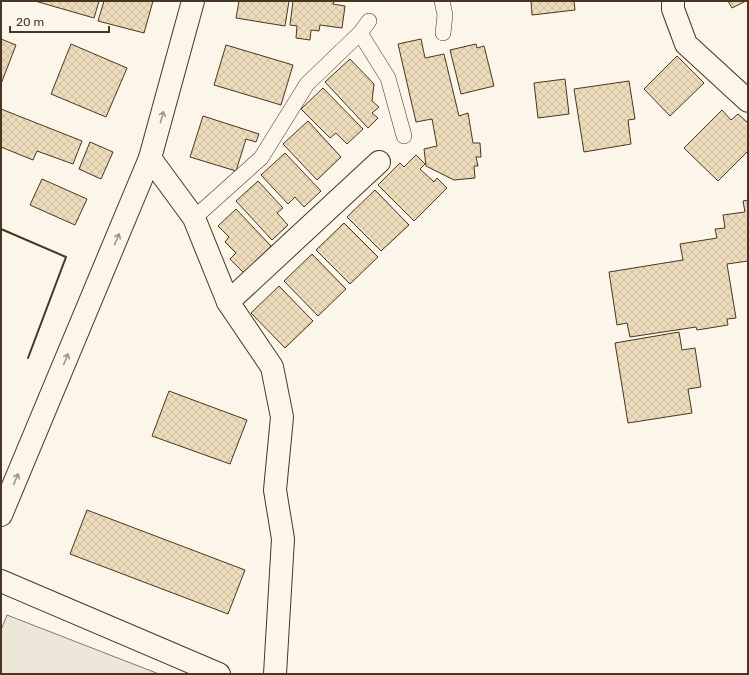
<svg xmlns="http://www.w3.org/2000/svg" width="749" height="675" font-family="Rubik,sans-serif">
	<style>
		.parking { fill: #ede7d9; stroke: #887966 }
		.building { fill: url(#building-cross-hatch); stroke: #4a3520 }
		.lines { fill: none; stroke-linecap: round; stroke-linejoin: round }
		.service-casing { stroke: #4a3520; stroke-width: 16 }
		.minor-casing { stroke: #4a3520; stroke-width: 24 }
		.tertiary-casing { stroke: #4a3520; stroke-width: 24 }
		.service { stroke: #fbf6e9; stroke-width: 15 }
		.minor { stroke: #fbf6e9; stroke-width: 22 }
		.tertiary { stroke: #fbf6e9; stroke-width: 22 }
		.wall { stroke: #4a3520; stroke-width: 2 }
		.oneway { stroke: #a29684 }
	</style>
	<defs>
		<pattern id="building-cross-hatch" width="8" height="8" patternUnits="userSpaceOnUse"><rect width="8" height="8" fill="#ecdcbc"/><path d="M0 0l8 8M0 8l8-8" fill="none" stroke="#ccbda1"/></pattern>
	</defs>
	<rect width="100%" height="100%" fill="#fbf6e9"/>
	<path class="parking" d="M7,615L159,674H1V630Z"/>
	<g class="building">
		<path d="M35,1H99L94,18Z"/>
		<path d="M104,1H153L144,33L98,21Z"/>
		<path d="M239,1H289L285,26L236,18Z"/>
		<path d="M293,1H334L333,4L345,6L342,28L320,25L319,31L311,30L310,40L296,38L297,26L290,25Z"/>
		<path d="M531,1H574L575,10L532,15Z"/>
		<path d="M728,1H746L732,8Z"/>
		<path d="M1,39L16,45L1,84Z"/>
		<path d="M421,39L425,58L444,54L459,116L468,113L473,143H480L481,157H476L478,166H474L475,178L454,180L426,166L424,149L437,146L432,119L416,122L398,44Z"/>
		<path d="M71,44L127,68L106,117L51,94Z"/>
		<path d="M476,44L477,48L484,46L494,86L461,94L450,50Z"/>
		<path d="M226,45L293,65L281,105L214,85Z"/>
		<path d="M677,56L704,83L670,116L644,89Z"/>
		<path d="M350,59L374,84L372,101L379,107L372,113L378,118L368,128L325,82Z"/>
		<path d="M565,79L569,114L538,118L534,83Z"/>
		<path d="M629,81L635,119L628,120L631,144L584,152L574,89Z"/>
		<path d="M323,88L363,129L347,144L336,133L330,138L301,109Z"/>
		<path d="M1,109L82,141L73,164L37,151L33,160L1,147Z"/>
		<path d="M722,110L731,120L738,114L748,123V151L718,181L684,148Z"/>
		<path d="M203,116L259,134L256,142L246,139L236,171L190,157Z"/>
		<path d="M308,121L341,157L317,180L283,144Z"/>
		<path d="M90,142L113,152L101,179L79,169Z"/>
		<path d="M285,153L321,191L304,207L295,197L288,204L261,175Z"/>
		<path d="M416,155L425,164L420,169L434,182L437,178L447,188L414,221L378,185L400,163L404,167Z"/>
		<path d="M42,179L87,199L75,225L30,205Z"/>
		<path d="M258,181L283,208L277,213L288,225L272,240L236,201Z"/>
		<path d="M375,190L409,225L381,251L347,217Z"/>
		<path d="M748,200V261L727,264L736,318L727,319L728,325L697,330L696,327L630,337L627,323L617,325L609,272L683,260L680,244L717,238L715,229L725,228L723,215L745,212L743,201Z"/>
		<path d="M236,209L271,246L244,273L230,259L236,253L225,242L229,237L218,226Z"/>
		<path d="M344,223L378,257L350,284L316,250Z"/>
		<path d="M312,254L346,289L318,316L284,281Z"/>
		<path d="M279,286L313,321L285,348L251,313Z"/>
		<path d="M679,332L682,350L695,348L701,387L688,389L692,413L628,423L615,343Z"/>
		<path d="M169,391L247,420L230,464L152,436Z"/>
		<path d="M87,510L245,570L228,614L70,554Z"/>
	</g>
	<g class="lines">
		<g class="service-casing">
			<g id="service">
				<path d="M442,1L445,15L443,33"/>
				<path d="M360,33L388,78L404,136"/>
				<path d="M194,218L261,158L307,84L360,33L369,21"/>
			</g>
		</g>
		<g class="minor-casing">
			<g id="minor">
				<path d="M673,1V9L686,44L748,101"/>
				<path d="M150,158L194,218L228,302L272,367L282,417L275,490L283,539L275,674"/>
				<path d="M228,302L379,162"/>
				<path d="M1,581L219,674"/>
			</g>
		</g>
		<g class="tertiary-casing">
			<path id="tertiary" d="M1,515L150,158L193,1"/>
		</g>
		<use href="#service" class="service"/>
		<use href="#minor" class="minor"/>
		<use href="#tertiary" class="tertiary"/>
		<path class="wall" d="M1,229L66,257L28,358"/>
	</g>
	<defs><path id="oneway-shaft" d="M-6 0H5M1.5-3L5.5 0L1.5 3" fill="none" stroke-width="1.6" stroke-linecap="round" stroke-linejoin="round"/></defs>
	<g class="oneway">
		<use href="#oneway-shaft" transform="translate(162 117) rotate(-74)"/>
		<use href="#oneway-shaft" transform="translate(117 239) rotate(-67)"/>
		<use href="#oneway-shaft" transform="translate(66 359) rotate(-67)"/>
		<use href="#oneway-shaft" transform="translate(16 479) rotate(-67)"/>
	</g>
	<rect width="749" height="675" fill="none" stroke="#4a3520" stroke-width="4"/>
	<path d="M10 26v6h99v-6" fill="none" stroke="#4a3520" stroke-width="2"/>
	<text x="16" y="26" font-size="12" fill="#4a3520" stroke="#fbf6e9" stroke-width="3" paint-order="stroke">20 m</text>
</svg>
